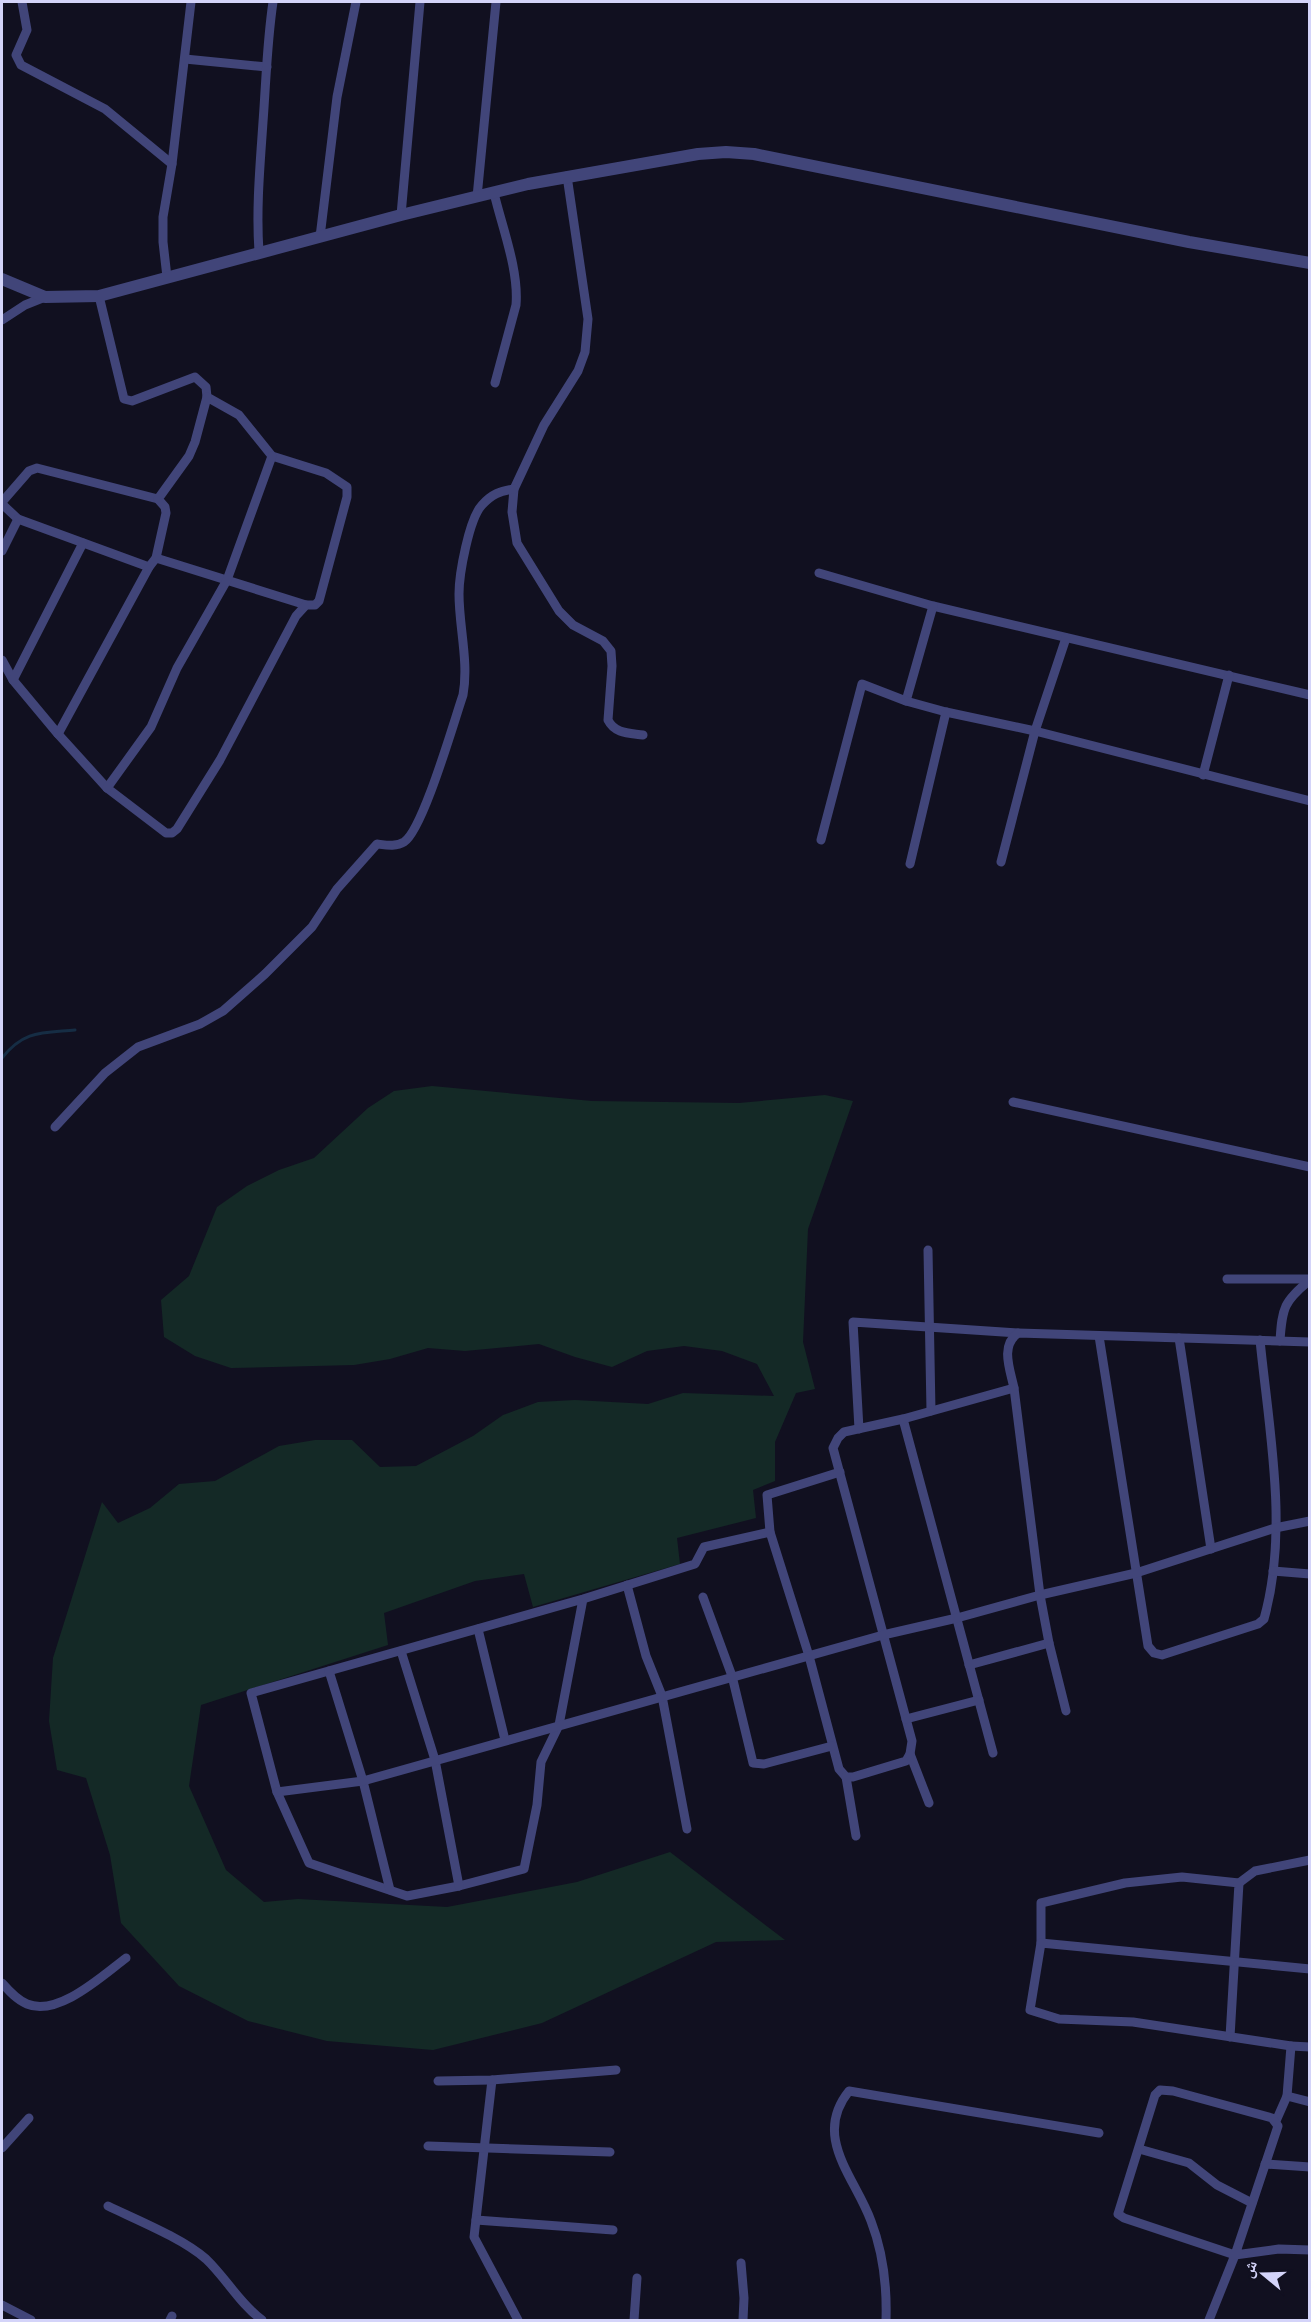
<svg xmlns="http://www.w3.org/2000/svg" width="1311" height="2322" font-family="Signika,'Noto Naskh Arabic',sans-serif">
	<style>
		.green { fill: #142926 }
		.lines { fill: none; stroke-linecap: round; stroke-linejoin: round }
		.stream { stroke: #162d44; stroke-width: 3 }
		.minor { stroke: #414579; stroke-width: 9 }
		.tertiary { stroke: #414579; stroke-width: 12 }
	</style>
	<rect width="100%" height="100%" fill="#111020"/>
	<path class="green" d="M432,1086L592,1101L739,1103L825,1095L853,1101L808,1229L803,1342L815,1389L796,1393L775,1442V1481L753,1490L756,1518L677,1538L680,1564L533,1607L524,1574L475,1581L384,1613L388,1645L201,1705L189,1786L226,1870L264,1902L298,1899L447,1907L577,1882L670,1852L785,1940L716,1942L542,2023L433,2050L327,2041L248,2021L179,1986L121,1923L110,1855L86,1778L57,1770L49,1721L53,1658L102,1502L118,1523L150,1508L179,1484L215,1481L279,1446L315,1440H352L380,1467L416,1466L473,1436L503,1415L538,1402L575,1400L648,1404L683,1393L774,1396L757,1364L722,1351L684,1346L647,1351L612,1367L575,1357L539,1344L465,1351L428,1348L390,1359L354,1365L231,1368L195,1356L164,1337L161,1300L189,1276L217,1207L247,1186L279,1170L314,1158L368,1108L394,1091Z"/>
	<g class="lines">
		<path class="stream" d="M2,1058C24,1030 42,1033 75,1030"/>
		<g class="minor">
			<path d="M22,2L27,30L16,55L21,65L105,109L172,164"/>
			<path d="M185,59L267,67"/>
			<path d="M567,176L588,319L585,352L578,371L544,425L514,489L512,512L517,543L559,611L573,625L603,641L611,651L612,666L608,720C615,734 629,733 643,735"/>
			<path d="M494,193C502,227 519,270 516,305L495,383"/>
			<path d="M477,197L496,2"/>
			<path d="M401,215L420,2"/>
			<path d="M320,237L337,97L356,2"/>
			<path d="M259,252C256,209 260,166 263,122C266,82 267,42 273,2"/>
			<path d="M167,277L163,242V217L172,164L191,2"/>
			<path d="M2,320L25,305L45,297"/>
			<path d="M2,502L29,471L37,468L158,499"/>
			<path d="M2,504L18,519L149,567"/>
			<path d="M2,551L18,519"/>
			<path d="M156,558L306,605"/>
			<path d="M819,573L933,606L1310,695"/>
			<path d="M2,660L13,680L58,734L107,788L166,833H172L177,829L220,760L296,616L306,605H315L319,601L347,497V487L326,473L272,456L239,415L207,397L206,387L195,377L132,401L124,399L99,296"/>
			<path d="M13,680L83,543"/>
			<path d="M906,701L933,606"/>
			<path d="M58,734L149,567L156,558L166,513L165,507L158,499L189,456L195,442L207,397"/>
			<path d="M1203,775L1229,675"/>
			<path d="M107,788L151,727L177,668L227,580L272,456"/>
			<path d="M821,840L862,684L906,701L946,712L1035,731L1310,801"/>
			<path d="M1001,862L1035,731L1066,638"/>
			<path d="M910,864L946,712"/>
			<path d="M1013,1102L1310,1167"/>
			<path d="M55,1127L105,1073L138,1047L200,1024L223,1011L265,974L312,927L337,889L377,844C386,845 396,847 404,842C423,830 454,721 463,695C469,662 459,627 459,594C459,574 469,519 482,505C492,494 500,491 514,489"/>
			<path d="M928,1250L931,1411"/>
			<path d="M1227,1279H1310"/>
			<path d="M1099,1336L1148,1646L1154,1653L1162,1655L1258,1624L1264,1619C1289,1530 1269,1431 1260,1340"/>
			<path d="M1179,1338L1211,1549"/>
			<path d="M1280,1341C1282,1308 1284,1301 1310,1280"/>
			<path d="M903,1419L993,1753"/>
			<path d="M859,1429L853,1322L1018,1333"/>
			<path d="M770,1532L809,1656L839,1769L846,1777H853L906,1761L910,1754L912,1741L833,1448L838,1438L844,1432L903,1419L1014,1388"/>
			<path d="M1273,1571L1310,1574"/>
			<path d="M627,1585L646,1656L662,1696L687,1829"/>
			<path d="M703,1597L732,1676L753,1763L764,1764L832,1746"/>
			<path d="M583,1599L559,1725L541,1762L537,1805L524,1869L459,1886L407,1896L309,1863L277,1792L251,1693L583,1599L695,1564L704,1547L770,1532L767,1495L840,1472"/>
			<path d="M478,1629L505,1740"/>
			<path d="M401,1651L435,1760L459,1886"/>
			<path d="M969,1665L1049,1643"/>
			<path d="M329,1671L363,1781L390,1890"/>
			<path d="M1066,1711L1049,1643L1040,1595L1014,1388C1010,1369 1000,1346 1018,1333L1310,1342"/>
			<path d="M906,1719L979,1700"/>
			<path d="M910,1754L929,1803"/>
			<path d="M846,1777L856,1836"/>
			<path d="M277,1792L363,1781L883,1635L957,1618L1040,1595L1136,1573L1275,1528L1310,1521"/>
			<path d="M1239,1883L1255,1871L1310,1860"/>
			<path d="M1041,1943V1903L1125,1883L1182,1877L1239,1883L1230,2037"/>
			<path d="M2,1983C9,1991 17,2000 27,2004C58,2017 102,1976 126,1958"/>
			<path d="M1291,2046L1133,2022L1059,2019L1030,2010L1041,1943L1310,1969"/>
			<path d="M492,2080L474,2237L518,2320"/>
			<path d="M438,2081L492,2080L616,2070"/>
			<path d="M1287,2096L1310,2102"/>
			<path d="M1276,2121L1287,2096L1291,2046L1310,2047"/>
			<path d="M428,2146L610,2152"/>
			<path d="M2,2148L29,2118"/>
			<path d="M1139,2149L1189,2163L1217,2185L1252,2203"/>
			<path d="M1265,2164L1310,2167"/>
			<path d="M108,2206C137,2220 182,2238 206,2259C226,2278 240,2304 262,2320"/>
			<path d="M476,2220L613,2230"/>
			<path d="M741,2263L744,2298L743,2320"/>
			<path d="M2,2305L31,2320"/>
			<path d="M170,2320L172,2316"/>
			<path d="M634,2320L637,2278"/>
			<path d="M886,2320C887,2288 883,2252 871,2221C855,2177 812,2137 849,2091L1099,2133"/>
			<path d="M1209,2320L1235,2255L1278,2126L1272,2118L1173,2091L1160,2090L1155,2095L1118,2214L1124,2218L1235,2255L1279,2249L1310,2250"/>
		</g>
		<path class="tertiary" d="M2,279L45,297L99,296L401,215L528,184L698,154L726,152L754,154L1189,242L1310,263"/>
	</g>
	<rect width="1311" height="2322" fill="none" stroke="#d4d4f9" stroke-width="6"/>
	<g transform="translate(1263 2274) rotate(289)" stroke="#111020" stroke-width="4.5" paint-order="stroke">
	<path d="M0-4.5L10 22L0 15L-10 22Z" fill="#d4d4f9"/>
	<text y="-9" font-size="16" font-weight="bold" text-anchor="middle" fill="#d4d4f9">ش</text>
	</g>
</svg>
